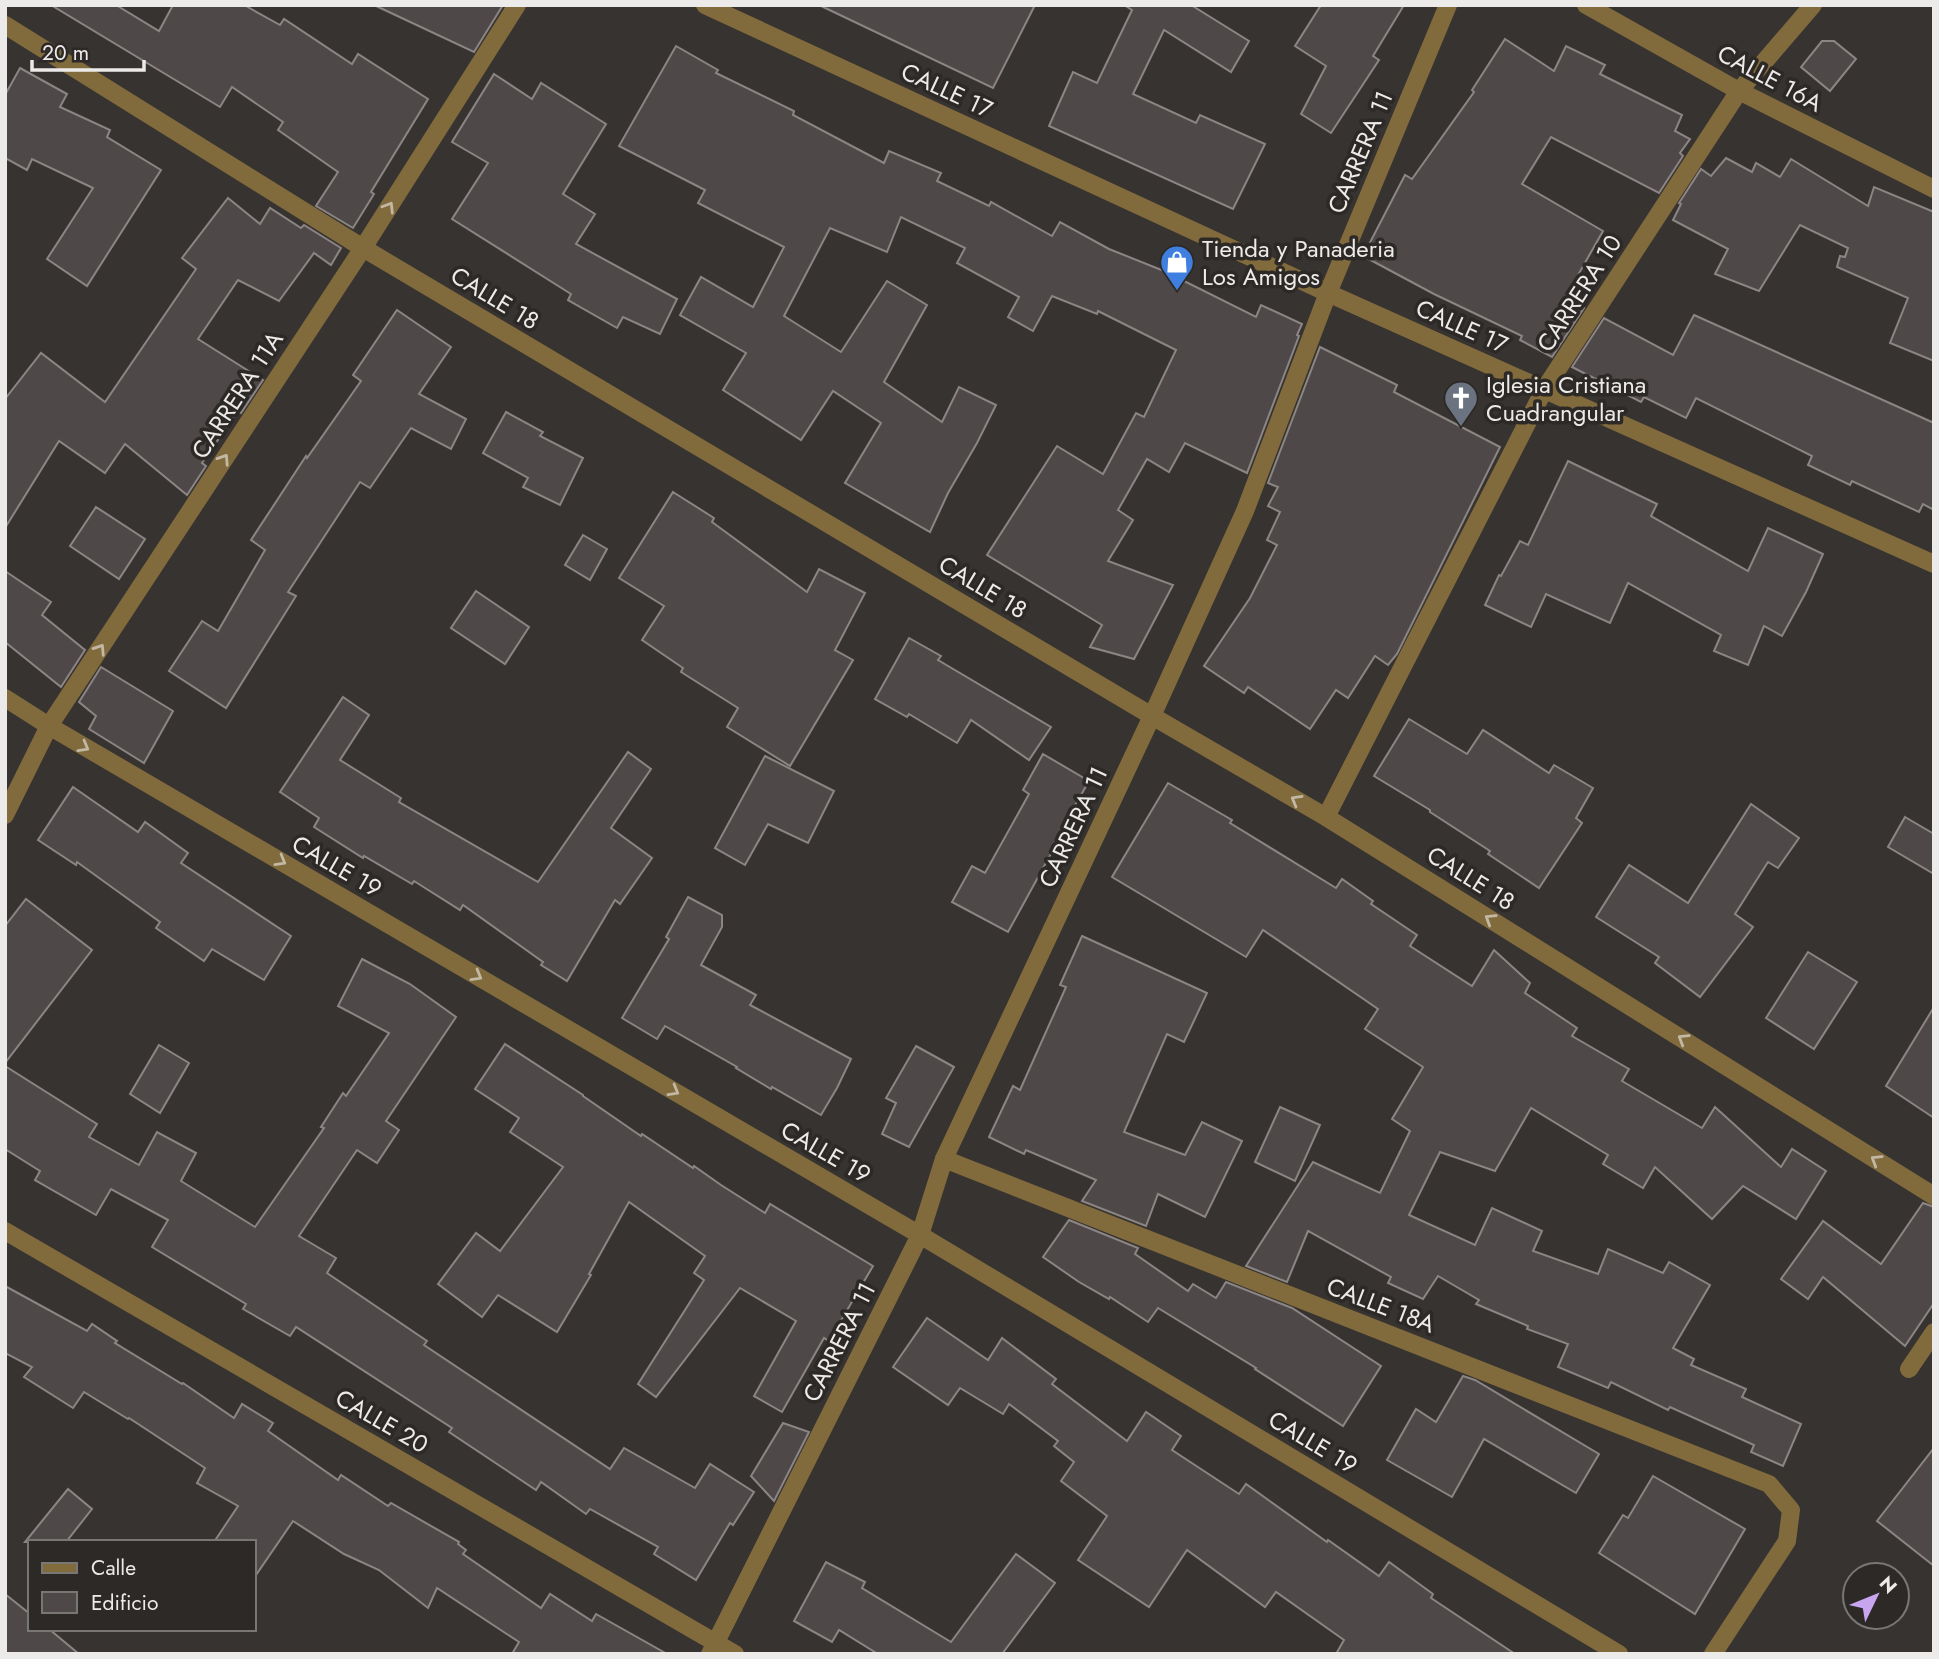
<svg xmlns="http://www.w3.org/2000/svg" width="1939" height="1659" font-family="Jost,sans-serif">
	<style>
		.building { fill: #4e4948; stroke: #8b8584; stroke-width: 2 }
		.lines { fill: none; stroke-linecap: round; stroke-linejoin: round }
		.minor { stroke: #816b3d; stroke-width: 18 }
		.oneway { stroke: #c2b8a4 }
		.labels { text-anchor: middle; dominant-baseline: central; stroke-width: 7; stroke-linejoin: round; paint-order: stroke }
		.street-label { font-size: 24px; fill: #edebe9; stroke: #2c2926 }
		.poi-label { font-size: 24px; fill: #edebe9; stroke: #2c2926; text-anchor: start }
	</style>
	<rect width="100%" height="100%" fill="#373330"/>
	<g class="building">
		<path d="M51,5H116L159,31L173,5H244L280,25L284,19L352,64L358,54L428,99L371,192L374,194L353,228L316,206L338,172L278,130L283,122L232,87L220,107Z"/>
		<path d="M374,5H503L474,52Z"/>
		<path d="M819,5H1035L993,88Z"/>
		<path d="M1124,5H1191L1249,41L1231,72L1164,30L1133,94L1196,123L1200,115L1265,144L1233,209L1049,126L1073,72L1097,83L1132,10Z"/>
		<path d="M1321,5H1404L1373,56L1379,60L1331,133L1301,114L1326,66L1295,46Z"/>
		<path d="M1505,39L1554,71L1566,46L1605,65L1600,74L1682,115L1675,131L1690,139L1680,153L1683,156L1659,193L1551,137L1522,184L1603,231L1565,298L1584,308L1552,357L1520,340L1522,336L1434,294L1363,256L1405,175L1412,179L1474,92L1472,90Z"/>
		<path d="M1822,41H1834L1856,59L1830,91L1801,67Z"/>
		<path d="M676,46L718,70L716,73L794,111L793,115L884,163L889,151L941,173L937,181L989,206L991,202L1052,236L1060,222L1109,249L1164,271L1256,317L1261,305L1302,324L1297,335L1299,336L1247,473L1185,443L1169,472L1147,459L1118,510L1133,520L1108,561L1173,585L1134,659L1090,647L1102,625L987,555L1057,446L1103,474L1136,413L1144,417L1176,350L1098,311L1097,314L1052,296L1033,331L1008,317L1019,297L957,263L965,248L901,217L887,252L830,228L784,316L841,352L887,281L927,305L884,382L942,422L959,387L996,405L977,443L948,493L930,532L845,483L881,423L833,391L801,440L723,390L746,353L680,315L701,277L753,307L784,247L698,203L705,190L619,146Z"/>
		<path d="M20,68L67,94L60,107L110,130L107,137L161,170L87,286L47,259L93,188L32,159L27,170L5,158V95Z"/>
		<path d="M494,74L532,99L541,83L606,124L563,194L595,214L576,244L677,299L660,334L623,317L617,328L568,300L571,294L452,219L488,163L452,142Z"/>
		<path d="M1726,158L1752,172L1756,163L1780,177L1791,159L1868,206L1874,187L1934,212V361L1890,343L1908,298L1837,267L1840,256L1845,257L1848,248L1800,225L1759,291L1715,274L1728,249L1673,220L1681,204L1679,203L1701,169L1711,176Z"/>
		<path d="M228,198L260,224L270,208L301,228L304,225L341,248L331,265L314,253L279,301L238,280L198,339L263,380L241,413L238,411L202,463L206,466L187,495L125,444L105,473L59,441L5,528V399L41,353L105,402L196,269L182,258Z"/>
		<path d="M397,310L451,347L419,394L466,419L451,449L411,428L370,488L360,482L288,592L296,596L226,708L169,671L202,621L218,631L265,550L251,540L306,456L307,458L361,381L353,375Z"/>
		<path d="M1694,315L1934,423V510L1923,504L1919,512L1852,481L1850,485L1808,465L1812,456L1696,398L1686,418L1644,397L1641,402L1572,367L1604,318L1673,355Z"/>
		<path d="M1320,347L1397,385L1394,392L1500,447L1397,654L1388,665L1375,656L1348,698L1336,690L1310,729L1248,687L1244,693L1204,666L1250,598L1277,545L1267,540L1280,512L1268,506L1278,487L1268,483Z"/>
		<path d="M506,412L543,432L540,436L583,458L560,505L523,487L528,478L483,453Z"/>
		<path d="M1568,461L1657,504L1651,516L1748,571L1768,528L1823,554L1806,592L1782,636L1764,626L1748,665L1714,651L1721,635L1628,583L1610,623L1546,594L1531,627L1485,605L1499,575L1501,576L1520,541L1528,545Z"/>
		<path d="M673,492L714,518L712,522L807,592L819,569L865,593L835,650L853,660L790,766L727,727L738,708L681,672L683,668L642,640L664,606L619,578Z"/>
		<path d="M96,507L145,539L119,579L70,546Z"/>
		<path d="M583,535L607,549L590,580L565,565Z"/>
		<path d="M5,571L51,602L42,615L85,650L61,687L5,642Z"/>
		<path d="M476,591L529,627L505,664L451,628Z"/>
		<path d="M909,638L941,656L938,660L1051,727L1029,760L971,720L957,743L909,714L907,717L875,699Z"/>
		<path d="M101,667L173,711L144,763L89,729L96,716L79,702Z"/>
		<path d="M343,697L369,715L340,760L401,798L399,802L538,882L628,752L651,769L611,828L652,858L620,904L615,900L567,981L541,965L543,962L463,905L460,910L414,881L412,884L364,856L363,858L314,827L319,818L280,792Z"/>
		<path d="M1409,719L1467,754L1483,730L1549,773L1554,765L1593,788L1576,818L1582,823L1539,888L1488,854L1490,851L1430,812V810L1374,776Z"/>
		<path d="M1043,754L1089,781L1062,828L1064,830L1008,932L952,902L972,866L985,873L1029,794L1023,790Z"/>
		<path d="M765,756L834,791L808,843L768,824L745,865L715,848Z"/>
		<path d="M1168,783L1232,820L1230,823L1336,888L1342,879L1373,901L1371,904L1417,935L1410,946L1472,986L1494,950L1530,983L1525,993L1577,1028L1572,1036L1629,1069L1622,1081L1702,1128L1715,1107L1781,1167L1792,1149L1826,1171L1796,1219L1743,1186L1712,1219L1655,1167L1643,1188L1603,1164L1608,1155L1531,1108L1495,1171L1440,1152L1409,1215L1475,1245L1492,1208L1542,1231L1533,1251L1598,1274L1608,1249L1663,1273L1669,1262L1710,1285L1673,1348L1694,1359L1691,1365L1746,1389L1742,1397L1801,1424L1783,1466L1751,1452L1754,1445L1670,1407L1668,1410L1611,1382L1608,1388L1558,1367L1568,1344L1527,1329L1528,1326L1476,1304L1479,1300L1438,1276L1423,1299L1388,1283L1391,1277L1308,1231L1287,1282L1246,1266L1313,1162L1380,1193L1410,1131L1392,1119L1423,1067L1365,1029L1378,1009L1263,930L1246,957L1112,877Z"/>
		<path d="M73,787L138,832L145,822L188,853L181,863L291,936L264,980L212,949L204,961L156,928L160,922L77,862L76,865L38,840Z"/>
		<path d="M1751,804L1799,838L1778,868L1768,862L1735,914L1753,927L1700,997L1655,963L1659,957L1596,917L1629,865L1688,903Z"/>
		<path d="M1905,817L1934,834V874L1888,847Z"/>
		<path d="M688,897L722,915V927L701,965L756,995L750,1005L851,1059L837,1088L821,1115L772,1087L771,1089L736,1068L737,1067L665,1026L657,1039L622,1018L669,939L666,937Z"/>
		<path d="M26,899L92,950L5,1063V926Z"/>
		<path d="M1082,936L1207,993L1184,1042L1167,1034L1124,1132L1185,1155L1202,1122L1242,1141L1205,1217L1158,1194L1146,1226L1082,1201L1096,1180L1026,1150L1024,1154L989,1137L1013,1086L1020,1090L1066,987L1060,985Z"/>
		<path d="M1808,952L1857,982L1814,1049L1766,1018Z"/>
		<path d="M362,959L410,984L456,1017L386,1121L399,1130L377,1163L357,1150L299,1236L336,1258L327,1273L427,1341L424,1345L610,1469L624,1448L695,1488L710,1464L754,1492L733,1525L730,1523L696,1580L654,1554L658,1547L590,1509L586,1514L541,1482L536,1490L449,1432L452,1428L296,1327L290,1336L243,1309L246,1304L152,1247L168,1220L111,1189L96,1215L35,1180L40,1171L5,1149V1066L97,1124L89,1137L139,1165L157,1132L196,1153L181,1181L255,1227L324,1128L321,1127L343,1093L346,1096L389,1033L338,1006Z"/>
		<path d="M1934,1007V1118L1886,1086Z"/>
		<path d="M505,1044L583,1095V1096L641,1136L642,1134L693,1168L694,1166L721,1185L765,1213L770,1204L873,1266L829,1341L824,1338L782,1412L754,1396L796,1321L740,1288L656,1397L638,1384L704,1280L694,1273L705,1256L629,1202L589,1274L591,1275L557,1332L498,1295L482,1317L438,1284L476,1233L500,1251L563,1167L510,1132L519,1118L475,1089Z"/>
		<path d="M159,1045L189,1063L160,1113L130,1094Z"/>
		<path d="M916,1046L954,1067L909,1147L882,1134L896,1103L886,1098Z"/>
		<path d="M1280,1107L1320,1125L1295,1181L1255,1162Z"/>
		<path d="M1923,1203L1934,1207V1303L1905,1346L1823,1277L1808,1299L1781,1279L1823,1221L1881,1264Z"/>
		<path d="M1069,1220L1138,1248L1135,1254L1188,1291L1193,1284L1216,1298L1226,1282L1292,1308L1381,1366L1343,1426L1255,1369L1256,1368L1158,1308L1148,1322L1110,1297L1109,1299L1079,1282L1043,1257Z"/>
		<path d="M5,1286L87,1331L92,1324L117,1341L115,1343L182,1384L183,1383L234,1418L242,1404L273,1423L268,1431L338,1480L341,1475L388,1506L391,1503L459,1542L458,1544L466,1550L463,1554L541,1608L550,1594L592,1621L596,1614L667,1654H512L519,1642L437,1588L428,1608L379,1570L344,1554L293,1521L254,1578V1542H214L238,1506L197,1483L205,1468L129,1418L128,1419L84,1392L73,1408L24,1377L32,1367L5,1353Z"/>
		<path d="M927,1318L988,1360L1002,1338L1056,1379L1052,1384L1127,1441L1146,1412L1181,1436L1172,1450L1239,1494L1246,1484L1327,1542L1328,1540L1379,1576L1389,1562L1433,1594L1431,1598L1515,1654H1336L1344,1640L1276,1592L1265,1607L1187,1550L1149,1607L1078,1560L1107,1516L1061,1481L1074,1462L1054,1446L1058,1441L1009,1404L1003,1414L960,1388L948,1405L893,1367Z"/>
		<path d="M1463,1376L1475,1380L1599,1454L1576,1493L1484,1439L1452,1497L1387,1460L1416,1409L1436,1422Z"/>
		<path d="M783,1423L809,1432L774,1501L751,1476Z"/>
		<path d="M1934,1448V1566L1877,1521Z"/>
		<path d="M1653,1476L1745,1529L1695,1614L1599,1553L1623,1515L1628,1518Z"/>
		<path d="M68,1489L92,1509L66,1542H25Z"/>
		<path d="M1016,1554L1055,1583L1002,1654H878L839,1630L832,1642L794,1621L826,1562L865,1582L862,1588L951,1642Z"/>
		<path d="M5,1594L30,1614V1629H49L79,1654H5Z"/>
	</g>
	<g class="lines">
		<g class="minor">
			<path d="M705,5L1328,293L1934,564"/>
			<path d="M1586,5L1739,91L1934,189"/>
			<path d="M5,25L363,248L1152,716L1326,817L1934,1196"/>
			<path d="M5,698L49,726L920,1235L1619,1654"/>
			<path d="M5,815L49,726L363,248L517,5"/>
			<path d="M1326,817L1544,390L1739,91L1813,5"/>
			<path d="M944,1159L1769,1484L1791,1510L1787,1541L1713,1654"/>
			<path d="M5,1231L735,1654"/>
			<path d="M1909,1369L1934,1332"/>
			<path d="M710,1654L920,1235L944,1159L1152,716L1245,511L1328,293L1448,5"/>
		</g>
	</g>
	<defs><path id="oneway-chevron" d="M-2-3.5L2.5 0L-2 3.5" fill="none" stroke-width="1.6" stroke-linecap="round" stroke-linejoin="round" transform="scale(1.75)"/></defs>
	<g class="oneway">
		<use href="#oneway-chevron" transform="translate(389 207) rotate(-58)"/>
		<use href="#oneway-chevron" transform="translate(224 459) rotate(-57)"/>
		<use href="#oneway-chevron" transform="translate(100 649) rotate(-57)"/>
		<use href="#oneway-chevron" transform="translate(84 747) rotate(30)"/>
		<use href="#oneway-chevron" transform="translate(1296 800) rotate(-150)"/>
		<use href="#oneway-chevron" transform="translate(281 861) rotate(30)"/>
		<use href="#oneway-chevron" transform="translate(1490 919) rotate(-148)"/>
		<use href="#oneway-chevron" transform="translate(477 976) rotate(30)"/>
		<use href="#oneway-chevron" transform="translate(1683 1039) rotate(-148)"/>
		<use href="#oneway-chevron" transform="translate(674 1091) rotate(30)"/>
		<use href="#oneway-chevron" transform="translate(1876 1160) rotate(-148)"/>
	</g>
	<defs>
		<g id="shop-pin" transform="scale(1.75)"><path d="M0 17L-7.5 6A9.5 9.5 0 1 1 7.5 6Z" fill="#3f7fe0" stroke="#2c2926"/><path d="M-5-2.5h2.3a2.7 3.5 0 0 1 5.4 0H5L5.5 6h-11ZM-1.5-2.5h3a1.5 2.3 0 0 0-3 0Z" fill="#fff"/></g>
		<g id="church-pin" transform="scale(1.75)"><path d="M0 17L-7.5 6A9.5 9.5 0 1 1 7.5 6Z" fill="#6b7280" stroke="#2c2926"/><path d="M-1.2-6h2.4v3.5h3.3v2.4h-3.3V6h-2.4V-.1h-3.3v-2.4h3.3Z" fill="#fff"/></g>
	</defs>
	<g fill-rule="evenodd">
		<use href="#shop-pin" x="1177" y="262"/>
		<use href="#church-pin" x="1461" y="398"/>
	</g>
	<g class="labels">
		<g class="street-label">
			<text transform="translate(1770 78) rotate(28)">CALLE 16A</text>
			<text transform="translate(947 90) rotate(25)">CALLE 17</text>
			<text transform="translate(1360 152) rotate(-67)">CARRERA 11</text>
			<text transform="translate(1579 293) rotate(-57)">CARRERA 10</text>
			<text transform="translate(495 298) rotate(31)">CALLE 18</text>
			<text transform="translate(1462 326) rotate(24)">CALLE 17</text>
			<text transform="translate(237 395) rotate(-57)">CARRERA 11A</text>
			<text transform="translate(983 587) rotate(31)">CALLE 18</text>
			<text transform="translate(1073 827) rotate(-65)">CARRERA 11</text>
			<text transform="translate(337 866) rotate(30)">CALLE 19</text>
			<text transform="translate(1471 878) rotate(32)">CALLE 18</text>
			<text transform="translate(826 1152) rotate(30)">CALLE 19</text>
			<text transform="translate(1381 1305) rotate(21)">CALLE 18A</text>
			<text transform="translate(839 1342) rotate(-63)">CARRERA 11</text>
			<text transform="translate(382 1421) rotate(30)">CALLE 20</text>
			<text transform="translate(1313 1442) rotate(31)">CALLE 19</text>
		</g>
		<g class="poi-label">
			<text x="1202" y="248">Tienda y Panaderia<tspan x="1202" dy="28">Los Amigos</tspan></text>
			<text x="1486" y="384">Iglesia Cristiana<tspan x="1486" dy="28">Cuadrangular</tspan></text>
		</g>
	</g>
	<rect width="1939" height="1659" fill="none" stroke="#edebe9" stroke-width="14"/>
	<rect x="28" y="1540" width="228" height="91" fill="#2c2926" stroke="#797774" stroke-width="2"/>
	<rect x="42" y="1563" width="35" height="10" fill="#816b3d" stroke="#797774" stroke-width="2"/>
	<text x="91" y="1575" font-size="21" fill="#edebe9">Calle</text>
	<rect x="42" y="1592" width="35" height="21" fill="#4e4948" stroke="#797774" stroke-width="2"/>
	<text x="91" y="1610" font-size="21" fill="#edebe9">Edificio</text>
	<g transform="translate(1876 1596) rotate(47)"><circle r="33" fill="#2c2926" stroke="#797774" stroke-width="2"/>
	<path d="M0-5L12 26L0 18L-12 26Z" fill="#c7a6ef"/>
	<text y="-10" font-size="19" font-weight="bold" text-anchor="middle" fill="#edebe9">N</text>
	</g>
	<path d="M32 60v10h112v-10" fill="none" stroke="#edebe9" stroke-width="3.5"/>
	<text x="42" y="60" font-size="21" fill="#edebe9" stroke="#2c2926" stroke-width="5" paint-order="stroke">20 m</text>
</svg>
